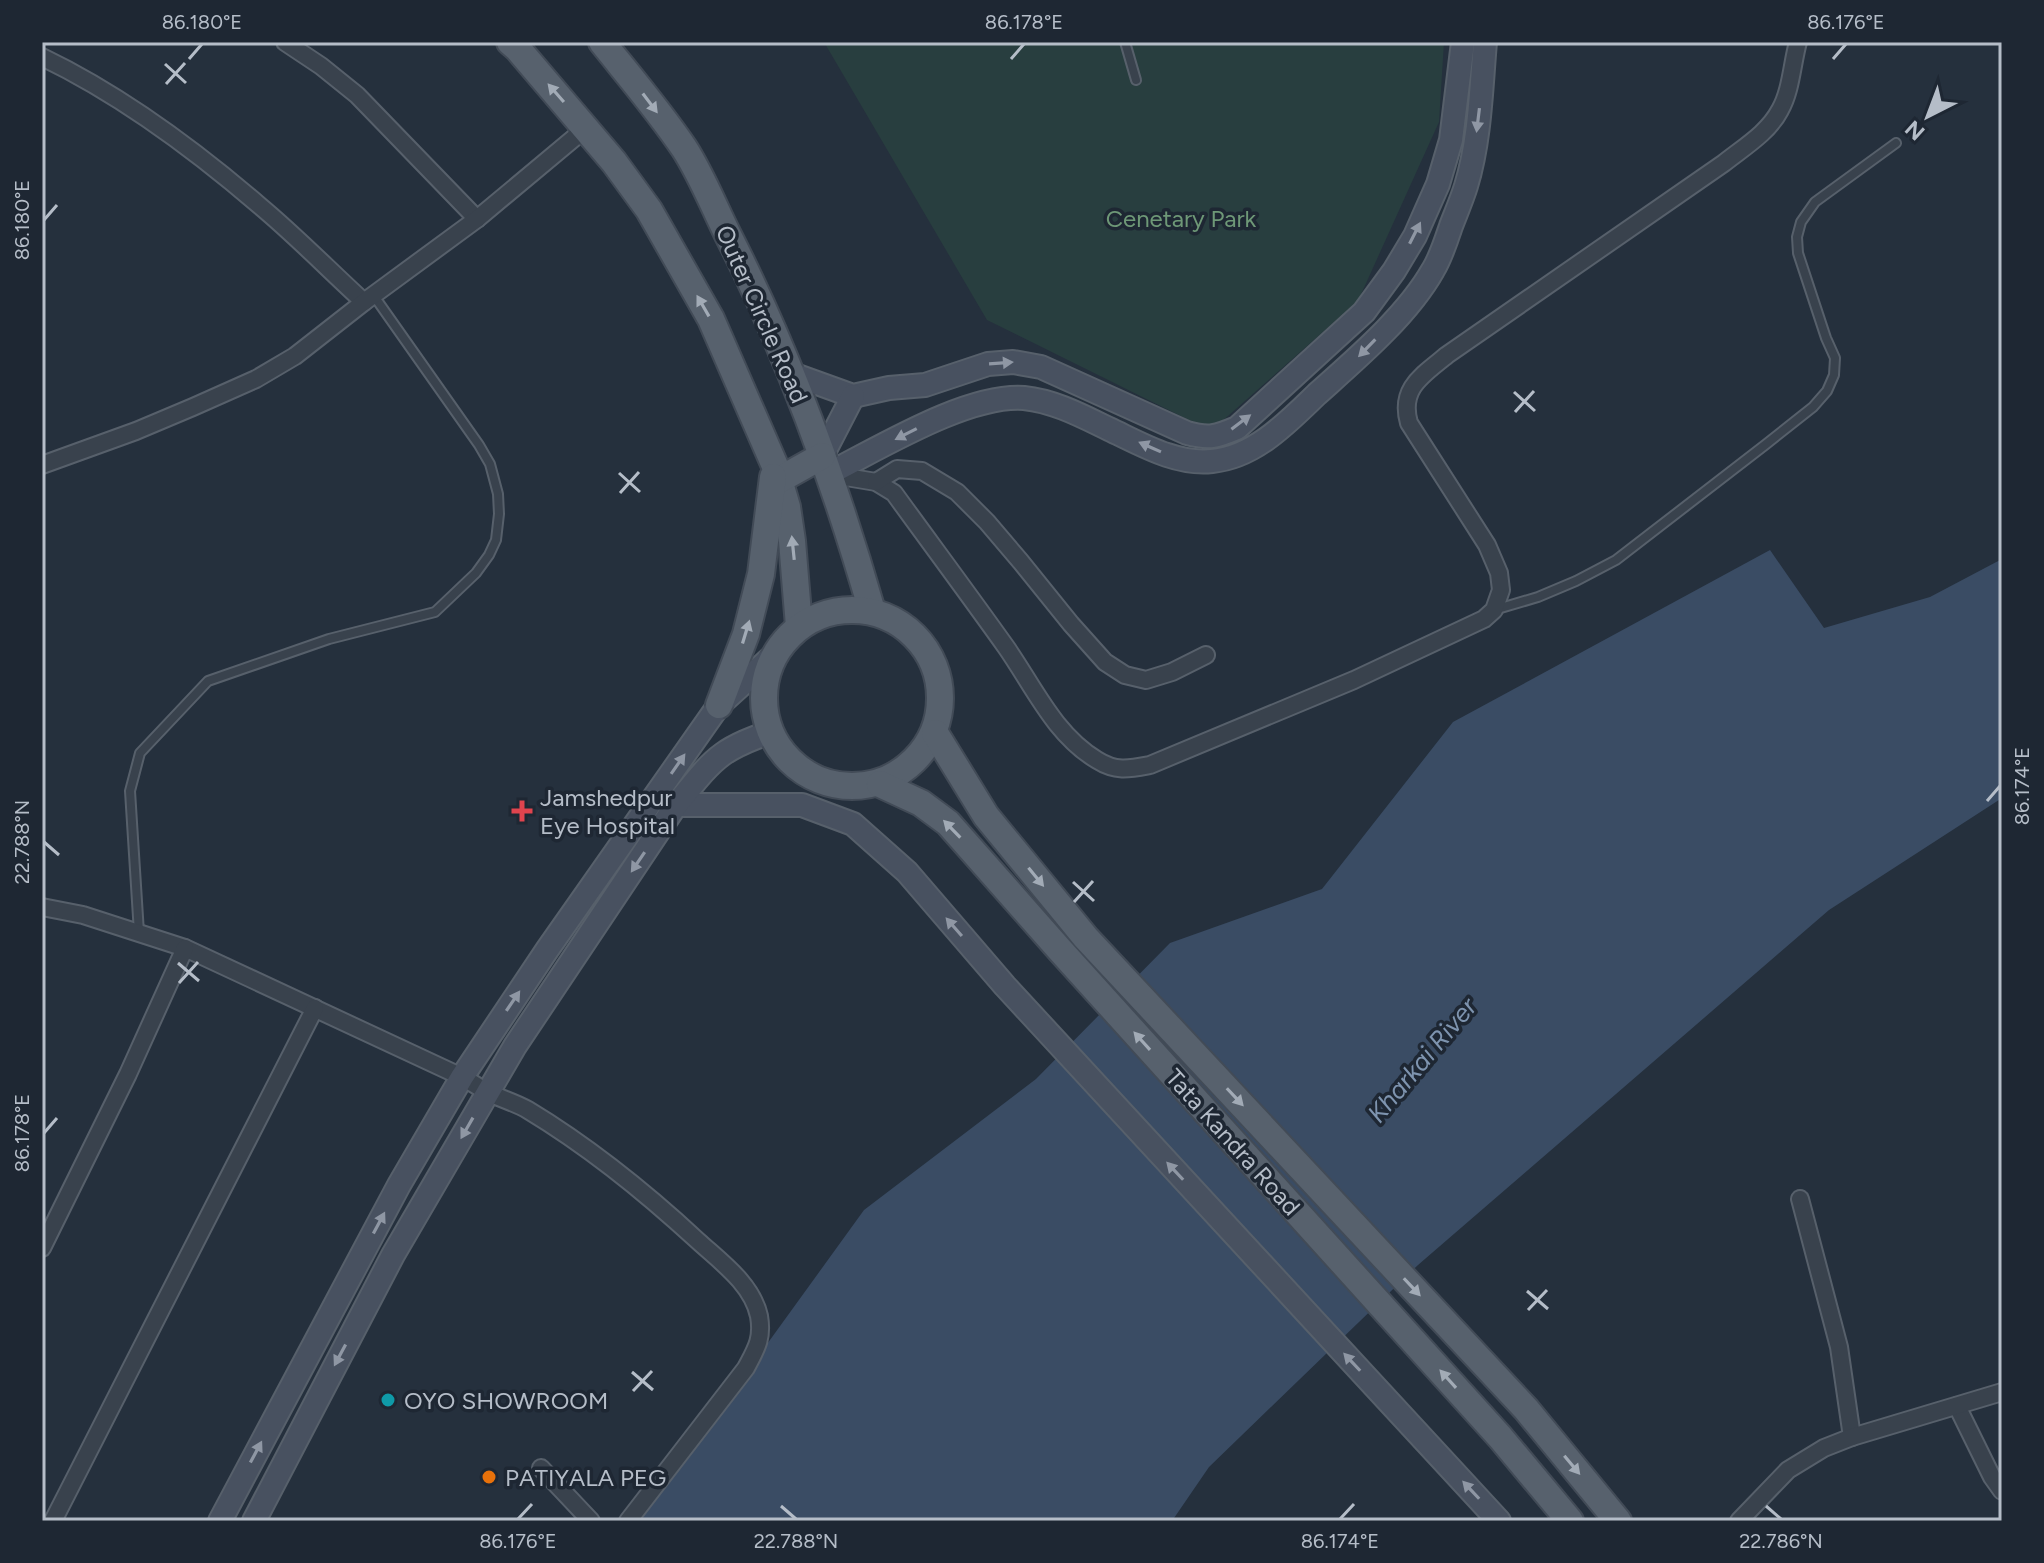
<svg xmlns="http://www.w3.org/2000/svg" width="2044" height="1563" font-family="Figtree,sans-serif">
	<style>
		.green { fill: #283e3f }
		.water { fill: #3a4c64 }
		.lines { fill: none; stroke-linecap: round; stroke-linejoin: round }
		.lane-casing { stroke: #57606b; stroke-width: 12 }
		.street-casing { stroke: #57606b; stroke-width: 20 }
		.secondary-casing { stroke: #57606b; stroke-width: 26 }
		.primary-casing { stroke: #424b57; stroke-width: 30 }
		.lane { stroke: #39424d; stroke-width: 8 }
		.street { stroke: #39424d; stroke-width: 16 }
		.secondary { stroke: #485160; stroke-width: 22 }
		.primary { stroke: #57616d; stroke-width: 26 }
		.oneway { fill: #a2abb6 }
		.oneway2 { fill: #8f97a4 }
		.ticks { fill: none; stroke: #b5bdc8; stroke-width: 3 }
		.health-dot { fill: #e0444e; stroke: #1e2733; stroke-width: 3 }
		.culture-dot { fill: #0f9aa8; stroke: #1e2733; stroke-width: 3 }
		.food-dot { fill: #e8710a; stroke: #1e2733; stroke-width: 3 }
		.labels { text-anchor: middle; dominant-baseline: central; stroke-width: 7; stroke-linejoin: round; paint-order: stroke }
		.park-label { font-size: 24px; fill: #6e9877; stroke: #1e2733 }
		.street-label { font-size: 24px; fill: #b5bdc8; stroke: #1e2733 }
		.poi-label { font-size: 24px; fill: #b5bdc8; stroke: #1e2733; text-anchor: start }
		.water-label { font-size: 26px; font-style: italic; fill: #7e94af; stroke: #1e2733 }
		.neatline { fill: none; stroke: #b5bdc8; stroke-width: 3 }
		.ticks-label { font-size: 20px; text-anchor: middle; fill: #b5bdc8 }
	</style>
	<rect width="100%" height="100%" fill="#25303d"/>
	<path class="green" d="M824,42H1444L1439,122L1358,301L1211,431L987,320Z"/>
	<path class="water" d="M1770,550L1824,628L1930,597L2002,559V798L1829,910L1418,1265L1209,1467L1172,1521H634L744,1376L864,1210L1036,1079L1170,943L1322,889L1453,722Z"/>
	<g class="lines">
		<g class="lane-casing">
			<g id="lane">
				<path d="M1125,42L1136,80"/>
				<path d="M1494,610L1538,597L1576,581L1616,560L1765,445L1813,407L1827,391L1834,375L1835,358L1826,338L1798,253L1797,237L1801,222L1815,202L1896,143"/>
				<path d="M139,933L130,791L140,753L208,681L329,639L435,612L476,573L489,555L496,540L499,514L498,494L490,464L479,445L374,296"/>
			</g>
		</g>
		<g class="street-casing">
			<g id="street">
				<path d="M285,42L321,66L357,95L477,219"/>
				<path d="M42,57C119,94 195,150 260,206C296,236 329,270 364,302"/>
				<path d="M42,465L136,431L193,407L256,379L295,356L364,302L477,219L586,128"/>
				<path d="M828,474L876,482L894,493C931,544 969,595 1006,647C1034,687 1054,734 1097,760C1116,772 1129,769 1150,765L1354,680L1484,619L1494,610L1501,590L1499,573L1487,545L1409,423C1399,388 1423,375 1447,355L1724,163C1744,147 1768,133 1780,110C1791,91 1792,64 1798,42"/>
				<path d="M876,482L897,469L922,471L957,492L987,522L1021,562L1071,624L1105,662L1125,675L1146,680L1172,672L1206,655"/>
				<path d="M42,907L83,915L185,948L462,1077C471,1082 480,1088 489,1093C502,1099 516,1103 528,1110C591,1148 644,1191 698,1241C721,1262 752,1284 759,1316C763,1339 756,1349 746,1368L628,1521"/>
				<path d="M1800,1199L1839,1347L1852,1437"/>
				<path d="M42,1248L128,1074L185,948"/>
				<path d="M1957,1406L1992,1477L2002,1491"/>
				<path d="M541,1468L591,1521"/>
				<path d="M53,1521L315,1008"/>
				<path d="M1739,1521L1788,1470L1824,1448L1852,1437L2002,1392"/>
			</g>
		</g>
		<g class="secondary-casing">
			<g id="secondary">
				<path d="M792,374L853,396L889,388L925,385L988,364L1013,362L1041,367L1187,433C1209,439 1216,437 1237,428L1364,312L1394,271L1415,236L1438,184L1451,140L1463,42"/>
				<path d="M822,456L853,396"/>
				<path d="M828,474C880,448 967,394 1024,398C1054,401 1082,416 1109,429C1141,444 1176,465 1212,461C1255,457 1288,422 1317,394C1356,359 1407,316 1433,270C1441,257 1446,241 1451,226C1456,213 1462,199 1466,186C1480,140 1481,89 1485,42"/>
				<path d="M676,805H802L853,824L907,872L1005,986L1499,1521"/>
				<path d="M220,1521L399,1185L462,1077L547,950L719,705L774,655"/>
				<path d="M254,1521L393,1255L515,1046L676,805C691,787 705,767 723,754C737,744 754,738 770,732"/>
			</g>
		</g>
		<g class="primary-casing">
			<g id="primary">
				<path d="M510,42L518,49L614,162L649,210L711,319L775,466L787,507L792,541L799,626"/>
				<path d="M602,42C630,77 659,111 684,148C701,174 714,207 728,235C789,355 835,482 872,611"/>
				<path d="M779,480L822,456"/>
				<circle cx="852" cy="698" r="88"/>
				<path d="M719,705L746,634L761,574L773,477"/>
				<path d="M935,733L986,816L1086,938L1526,1409L1618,1521"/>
				<path d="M880,784L921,803L948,823L1060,950L1500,1437L1570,1521"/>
			</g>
		</g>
		<use href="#lane" class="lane"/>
		<use href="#street" class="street"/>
		<use href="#secondary" class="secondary"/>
		<use href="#primary" class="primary"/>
	</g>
	<defs><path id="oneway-solid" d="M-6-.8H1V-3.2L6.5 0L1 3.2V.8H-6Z" transform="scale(2)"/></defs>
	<g class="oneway">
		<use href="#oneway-solid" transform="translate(556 93) rotate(-131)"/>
		<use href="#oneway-solid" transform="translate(650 103) rotate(53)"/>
		<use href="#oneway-solid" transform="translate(703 306) rotate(-120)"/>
		<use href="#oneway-solid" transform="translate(793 548) rotate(-96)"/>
		<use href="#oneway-solid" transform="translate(746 632) rotate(-73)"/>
		<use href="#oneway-solid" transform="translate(952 829) rotate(-134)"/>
		<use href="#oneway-solid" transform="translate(1036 877) rotate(51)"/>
		<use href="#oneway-solid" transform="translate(1142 1041) rotate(-132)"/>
		<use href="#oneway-solid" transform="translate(1235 1097) rotate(47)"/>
		<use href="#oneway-solid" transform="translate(1412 1287) rotate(47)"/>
		<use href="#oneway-solid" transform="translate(1448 1379) rotate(-132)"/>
		<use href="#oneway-solid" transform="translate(1572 1465) rotate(50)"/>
	</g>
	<g class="oneway2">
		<use href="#oneway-solid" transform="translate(1478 120) rotate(97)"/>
		<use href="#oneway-solid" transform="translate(1415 233) rotate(-63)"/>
		<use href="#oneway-solid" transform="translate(1367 348) rotate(134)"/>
		<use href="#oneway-solid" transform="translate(1001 363) rotate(-4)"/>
		<use href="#oneway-solid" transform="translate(1241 422) rotate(-37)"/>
		<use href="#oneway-solid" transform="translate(906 434) rotate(153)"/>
		<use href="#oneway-solid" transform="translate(1150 447) rotate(-156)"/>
		<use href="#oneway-solid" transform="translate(678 764) rotate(-55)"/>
		<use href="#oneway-solid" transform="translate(638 862) rotate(124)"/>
		<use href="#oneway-solid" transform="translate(954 927) rotate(-131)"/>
		<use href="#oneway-solid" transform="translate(513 1001) rotate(-56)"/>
		<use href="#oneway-solid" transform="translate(467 1128) rotate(120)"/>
		<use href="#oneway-solid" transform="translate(1175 1171) rotate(-133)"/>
		<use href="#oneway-solid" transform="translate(379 1223) rotate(-62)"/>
		<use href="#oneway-solid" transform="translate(340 1355) rotate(118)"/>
		<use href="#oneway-solid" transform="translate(1352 1362) rotate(-133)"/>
		<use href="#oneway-solid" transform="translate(256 1452) rotate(-62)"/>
		<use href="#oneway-solid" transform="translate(1471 1490) rotate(-133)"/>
	</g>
	<path class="ticks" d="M189,59L202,44M1011,59L1024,44M1833,59L1846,44M165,64L186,83M166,84L185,63M44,220L57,205M1514,392L1535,411M1515,412L1534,391M619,473L640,492M620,493L639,472M1987,801L2000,786M44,842L59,855M1073,882L1094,901M1074,902L1093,881M178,963L199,981M179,983L198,962M44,1133L57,1118M1527,1291L1548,1309M1528,1310L1547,1290M632,1372L653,1390M633,1391L652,1371M781,1506L796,1519M1766,1506L1781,1519M518,1519L532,1504M1340,1519L1354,1504"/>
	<path class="health-dot" d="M518 799h8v8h8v8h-8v8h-8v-8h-8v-8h8z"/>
	<circle class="culture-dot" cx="388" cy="1400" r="8"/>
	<circle class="food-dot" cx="489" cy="1477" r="8"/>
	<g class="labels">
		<g class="park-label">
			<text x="1181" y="218">Cenetary Park</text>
		</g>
		<g class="street-label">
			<text transform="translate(762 314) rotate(66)">Outer Circle Road</text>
			<text transform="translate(1233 1142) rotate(48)">Tata Kandra Road</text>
		</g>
		<g class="poi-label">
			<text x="540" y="797">Jamshedpur<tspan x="540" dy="28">Eye Hospital</tspan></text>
			<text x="404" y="1400">OYO SHOWROOM</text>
			<text x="505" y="1477">PATIYALA PEG</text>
		</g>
		<g class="water-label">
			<text transform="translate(1422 1060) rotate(-50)">Kharkai River</text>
		</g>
	</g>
	<rect width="2044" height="1563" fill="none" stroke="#1e2733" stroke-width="88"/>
	<g transform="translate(1928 116) rotate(222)" stroke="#1e2733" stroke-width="6" paint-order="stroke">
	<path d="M0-6L14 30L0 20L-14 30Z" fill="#b5bdc8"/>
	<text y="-12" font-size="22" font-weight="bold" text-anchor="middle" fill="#b5bdc8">N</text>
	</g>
	<rect x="44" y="44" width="1956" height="1475" class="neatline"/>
	<g class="ticks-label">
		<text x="202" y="29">86.180°E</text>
		<text x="1024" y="29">86.178°E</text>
		<text x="1846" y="29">86.176°E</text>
		<text transform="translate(22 220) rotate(-90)" y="7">86.180°E</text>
		<text transform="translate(2022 786) rotate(-90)" y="7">86.174°E</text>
		<text transform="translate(22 842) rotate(-90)" y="7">22.788°N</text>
		<text transform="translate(22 1133) rotate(-90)" y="7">86.178°E</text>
		<text x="518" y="1548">86.176°E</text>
		<text x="796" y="1548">22.788°N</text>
		<text x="1340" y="1548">86.174°E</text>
		<text x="1781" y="1548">22.786°N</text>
	</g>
</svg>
